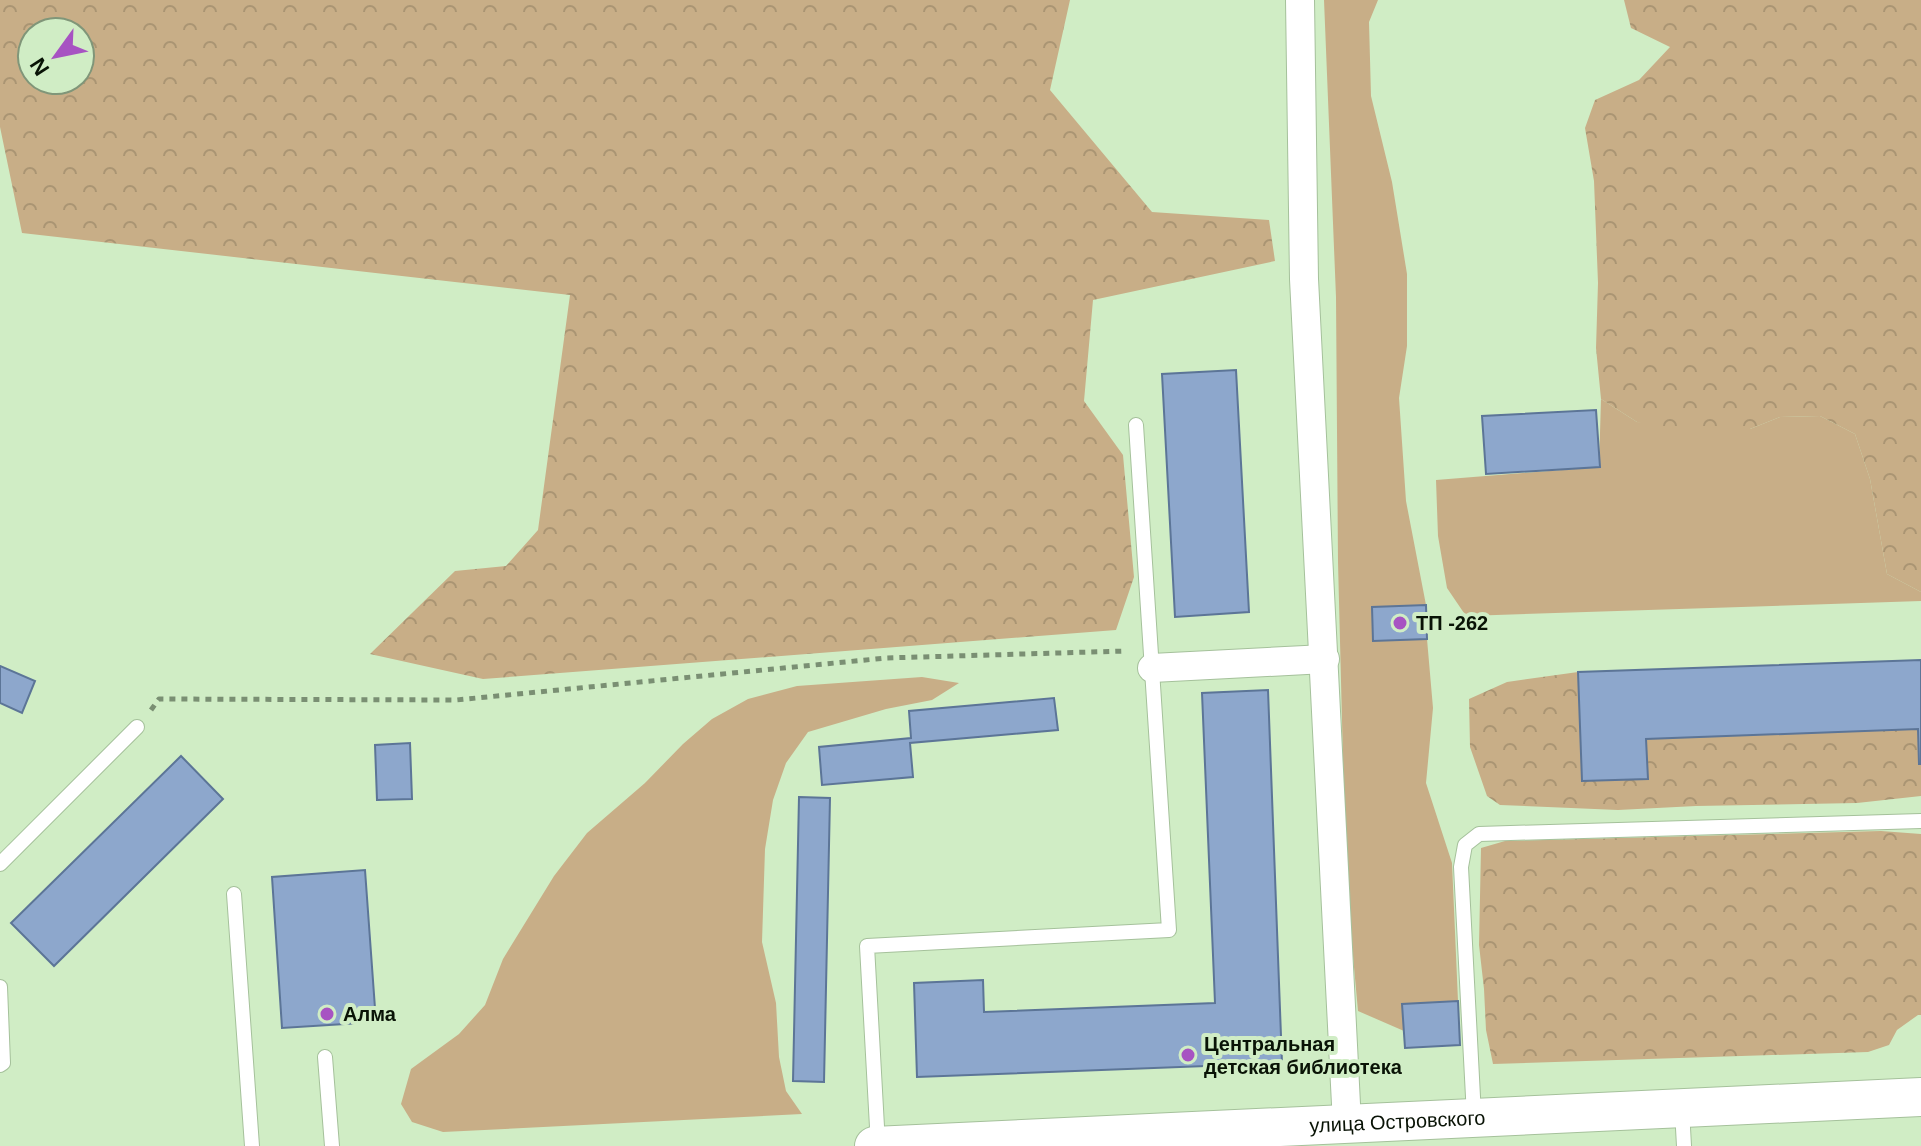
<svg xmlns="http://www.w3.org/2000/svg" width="1921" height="1146" font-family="Helvetica,sans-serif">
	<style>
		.green { fill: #c8ae87 }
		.forest { fill: url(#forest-crowns); fill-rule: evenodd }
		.building { fill: #8da7cc; stroke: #5c7597; stroke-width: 2 }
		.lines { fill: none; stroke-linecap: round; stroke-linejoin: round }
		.service-casing { stroke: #a5c19b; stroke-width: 16 }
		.minor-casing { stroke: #a5c19b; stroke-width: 30 }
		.secondary-casing { stroke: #a5c19b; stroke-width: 40 }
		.path { stroke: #7a8f73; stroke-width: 5; stroke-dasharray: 6 6; stroke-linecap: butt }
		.service { stroke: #fff; stroke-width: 14 }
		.minor { stroke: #fff; stroke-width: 28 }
		.secondary { stroke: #fff; stroke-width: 38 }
		.poi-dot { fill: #a753c2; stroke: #d0edc5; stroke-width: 3 }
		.labels { text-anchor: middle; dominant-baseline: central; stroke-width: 8; stroke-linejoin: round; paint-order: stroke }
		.poi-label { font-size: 20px; font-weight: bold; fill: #091306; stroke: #d0edc5; text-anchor: start }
		.street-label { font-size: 20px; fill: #091306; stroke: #d0edc5 }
	</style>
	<defs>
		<pattern id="forest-crowns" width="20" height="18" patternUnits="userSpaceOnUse" patternTransform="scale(2)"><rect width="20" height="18" fill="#c8ae87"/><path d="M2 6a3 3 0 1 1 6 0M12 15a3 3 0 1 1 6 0" fill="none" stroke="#aa9573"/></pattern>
	</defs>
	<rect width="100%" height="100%" fill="#d0edc5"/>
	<g class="green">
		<path d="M1324,0H1378L1369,22L1371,96L1392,182L1407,274V346L1399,398L1406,501L1426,605L1427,639L1433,708L1426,783L1452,863L1458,1001L1403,1004L1404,1031L1358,1011L1346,879L1338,562L1336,297Z"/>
		<path d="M1601,399L1637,422L1750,429L1780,417L1820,416L1855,434L1870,479L1887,574L1921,592V601L1466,616L1447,588L1438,536L1436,480L1599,467Z"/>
		<path d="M922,677L959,683L932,700L886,709L808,732L786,763L773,800L765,849L762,942L776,1003L779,1057L786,1091L802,1114L443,1132L412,1122L401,1104L411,1069L459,1034L485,1005L503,959L554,876L587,833L645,783L683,744L712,719L748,699L797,686Z"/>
	</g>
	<g class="forest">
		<path d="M0,0H1070L1050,90L1152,212L1269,220L1275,261L1093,300L1084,401L1123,455L1134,577L1116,630L483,679L370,654L455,571L506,566L538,530L570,295L22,233L0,127ZM32,32H80V80H32Z"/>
		<path d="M1624,0H1921V592L1887,574L1870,479L1855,434L1820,416L1780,417L1750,429L1685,435L1637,422L1601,399L1596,348L1598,283L1594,181L1585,128L1595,100L1639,80L1670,47L1631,28Z"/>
		<path d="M1921,660V796L1857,803L1696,806L1618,810L1500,805L1487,796L1470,747L1469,699L1507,682L1578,672Z"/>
		<path d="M1881,831L1921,834V1015H1918L1897,1030L1889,1045L1868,1052L1493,1064L1486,1030L1484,989L1479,945L1481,848L1505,841Z"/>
	</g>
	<g class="building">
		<path d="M1236,370L1249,612L1175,617L1162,374Z"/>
		<path d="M1596,410L1600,467L1486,474L1482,416Z"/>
		<path d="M1426,605L1427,639L1373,641L1372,607Z"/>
		<path d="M1921,660V764H1919L1918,729L1646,739L1648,779L1582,781L1578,672Z"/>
		<path d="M0,666L35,681L22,713L0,703Z"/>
		<path d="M1268,690L1282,1063L917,1077L914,983L983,980L984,1012L1215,1003L1202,693Z"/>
		<path d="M1054,698L1058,730L910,743L913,777L822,785L819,747L911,738L909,711Z"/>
		<path d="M410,743L412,799L377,800L375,745Z"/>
		<path d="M181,756L223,799L54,966L11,923Z"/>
		<path d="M799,797L830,798L824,1082L793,1081Z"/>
		<path d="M365,870L376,1022L282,1028L272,877Z"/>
		<path d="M1458,1001L1460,1045L1405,1048L1402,1004Z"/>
	</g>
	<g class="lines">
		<g class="service-casing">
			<g id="service">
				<path d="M0,864L137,727"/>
				<path d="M234,894L252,1146"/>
				<path d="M0,987L3,1063L0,1065"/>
				<path d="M325,1057L332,1146"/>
				<path d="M1682,1110L1684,1146"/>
				<path d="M1474,1116L1461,867L1465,845L1479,834L1921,821"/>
				<path d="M878,1145L867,946L1169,930L1136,425"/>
			</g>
		</g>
		<g class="minor-casing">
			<g id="minor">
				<path d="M1300,0L1304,279L1347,1124"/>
				<path d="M1152,668L1325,659"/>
			</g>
		</g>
		<g class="secondary-casing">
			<g id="secondary">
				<path id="s1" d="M874,1146L1921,1097"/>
			</g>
		</g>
		<path class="path" d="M151,710L159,699L456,700L886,658L1126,651"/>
		<use href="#service" class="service"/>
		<use href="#minor" class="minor"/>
		<use href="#secondary" class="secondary"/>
	</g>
	<g class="poi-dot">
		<circle cx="1400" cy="623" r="8"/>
		<circle cx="327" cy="1014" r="8"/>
		<circle cx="1188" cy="1055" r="8"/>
	</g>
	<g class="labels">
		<g class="poi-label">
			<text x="1416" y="623">ТП -262</text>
			<text x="343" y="1014">Алма</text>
			<text x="1204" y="1044">Центральная<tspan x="1204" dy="23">детская библиотека</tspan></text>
		</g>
		<g class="street-label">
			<text stroke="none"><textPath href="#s1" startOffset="524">улица Островского</textPath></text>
		</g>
	</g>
	<g transform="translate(56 56) rotate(237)"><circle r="38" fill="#d0edc5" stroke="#809679" stroke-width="2"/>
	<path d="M0-6L14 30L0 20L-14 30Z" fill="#a753c2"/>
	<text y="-12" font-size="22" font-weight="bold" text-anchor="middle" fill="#091306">N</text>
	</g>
</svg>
